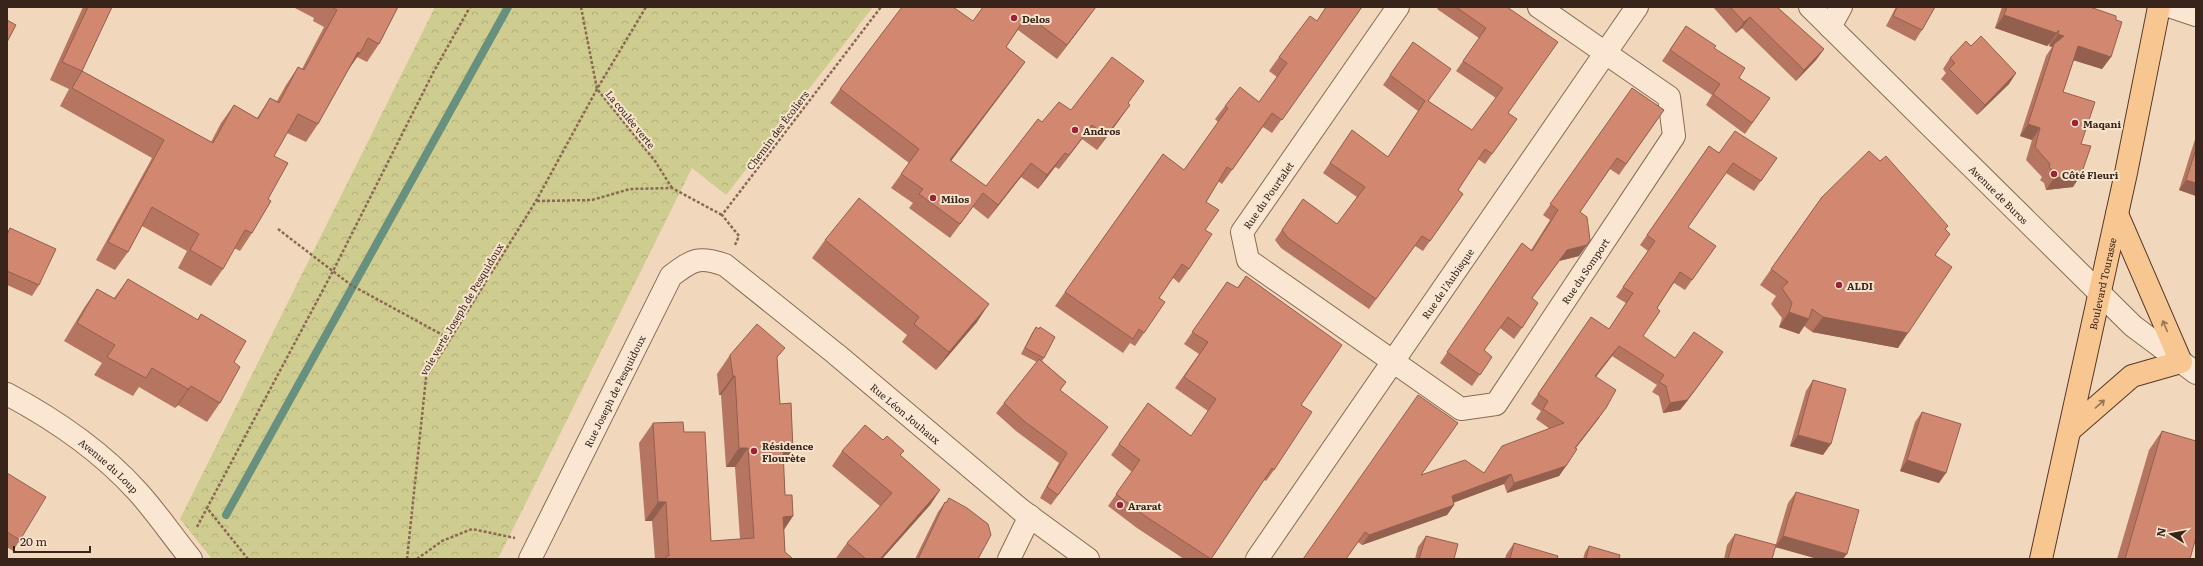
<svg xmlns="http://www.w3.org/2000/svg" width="2203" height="566" font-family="Literata,serif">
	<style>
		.forest { fill: url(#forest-crowns) }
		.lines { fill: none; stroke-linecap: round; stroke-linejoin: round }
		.stream { stroke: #68907f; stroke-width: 8 }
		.minor-casing { stroke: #8a6855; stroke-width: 24 }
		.major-casing { stroke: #57372a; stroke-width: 24 }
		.path { stroke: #8a6855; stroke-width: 2.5; stroke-dasharray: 3 2; stroke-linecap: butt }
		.minor { stroke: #fbe7d1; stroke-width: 22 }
		.major { stroke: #f8c691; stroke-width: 22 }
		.wall { fill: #b57560 }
		.shaded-wall { fill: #935f4e }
		.building { fill: #d28870; stroke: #935f4e }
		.oneway { stroke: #987556 }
		.poi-dot { fill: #9d2137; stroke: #f8e4cd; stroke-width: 1.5 }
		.labels { text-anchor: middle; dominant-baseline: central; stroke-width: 4; stroke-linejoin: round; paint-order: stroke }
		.poi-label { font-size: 10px; font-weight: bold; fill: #38241b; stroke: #f8e4cd; text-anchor: start }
		.street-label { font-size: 10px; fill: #38241b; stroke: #f8e4cd }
	</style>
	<defs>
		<pattern id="forest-crowns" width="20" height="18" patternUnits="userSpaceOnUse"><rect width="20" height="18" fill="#cfcc90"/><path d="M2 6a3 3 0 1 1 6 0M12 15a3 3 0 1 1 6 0" fill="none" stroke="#b2af7c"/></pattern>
	</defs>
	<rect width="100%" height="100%" fill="#f1d8bd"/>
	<path class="forest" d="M435,7H873L726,195L692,168L498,559H212L180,519Z"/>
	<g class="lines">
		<path class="stream" d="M226,515L508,7"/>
		<g class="minor-casing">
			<g id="minor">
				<path id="s1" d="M1398,7L1242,232L1248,260L1461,409L1496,404L1674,136L1669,97L1539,7"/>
				<path id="s2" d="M1810,7L2133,326L2196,373"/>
				<path d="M2172,7L2196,15"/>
				<path d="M1830,27L1841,7"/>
				<path id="s3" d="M7,394C56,420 101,451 138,492C157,513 173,537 191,559"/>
				<path id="s4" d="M530,559L671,276C693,259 699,256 725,265L836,354L1021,510L1088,559"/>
				<path d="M1009,559L1030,516"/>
				<path id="s5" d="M1257,559L1637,7"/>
			</g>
		</g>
		<g class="major-casing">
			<g id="major">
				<path d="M2070,430L2132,376L2181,362L2117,214"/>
				<path id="s6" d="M2041,559L2126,173L2159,7"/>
			</g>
		</g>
		<g class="path">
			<path d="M581,7L597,89L655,161L672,188"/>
			<path d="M537,201L592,200L630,189L672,188L722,215"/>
			<path d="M278,229L351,285L450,339"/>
			<path d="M735,245L739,236L722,215L881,7"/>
			<path d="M197,527L207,508"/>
			<path d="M248,559L207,508L333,271L434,71L470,7"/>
			<path d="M407,559L426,378L536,201L597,89L646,7"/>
			<path d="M417,559L442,541L472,529L515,538"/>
		</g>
		<use href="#minor" class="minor"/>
		<use href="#major" class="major"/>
	</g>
	<g class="wall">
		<path d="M83,7H112L82,71L211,142L221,123L234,105L257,118L270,98L277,101L286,85L298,67L302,69L324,27L313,21L314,18L293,7H398L379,44L367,62L357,57L349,69L318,124L306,142L287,133L274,156L268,199L252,233L240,251L234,248L223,269L211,286L178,268L187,251L142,226L128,252L115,270L96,260L152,158L60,106L69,89L50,80Z"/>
		<path d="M983,7L1088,18L1057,59L1018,30L1006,47L1025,62L1015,76L951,161L986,186L1042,122L1071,110L1128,103L1120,119L1097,150L1082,139L1059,169L1055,167L1038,189L1021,177L988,219L973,207L950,238L909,208L913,203L891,188L909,163L830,103L840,89L973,21Z"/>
		<path d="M1362,7L1272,133L1263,127L1222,184L1218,181L1206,202L1205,230L1189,269L1179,283L1173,278L1159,298L1144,333L1135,346L1130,343L1123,353L1055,306L1163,154L1184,170L1218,122L1215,119L1225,106L1259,102L1277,77L1269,71L1279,57L1316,21Z"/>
		<path d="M1439,7H1507L1508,113L1517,119L1485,164L1478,159L1458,190L1463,194L1423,251L1415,246L1369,309L1281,248L1275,240L1303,199L1337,224L1357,197L1323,173L1352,130L1388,157L1418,111L1383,85L1413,42L1428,101L1472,130L1496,98L1456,71L1479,38L1437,9Z"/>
		<path d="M1713,7H1777L1824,49L1816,60L1796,81L1742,28L1736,33Z"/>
		<path d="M1896,7H1935L1922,30L1915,41L1886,26Z"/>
		<path d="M2002,7H2090L2111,57L2102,69L2074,60L2063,92L2081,144L2073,187L2046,190L2044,183L2040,180L2042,177L2026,160L2032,140L2020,136L2046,56L2052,47L2049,46L2050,43L2047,46L1995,28Z"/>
		<path d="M1686,26L1714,49L1739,78L1770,98L1745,134L1706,105L1712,95L1662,61Z"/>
		<path d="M1971,46L2016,73L2009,84L1977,115L1941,79L1946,73L1943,69L1950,58Z"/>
		<path d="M1632,88L1664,110L1619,175L1610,169L1580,212L1579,256L1559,261L1532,298L1522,328L1514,339L1500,328L1484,350L1492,357L1472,386L1440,363L1522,243L1531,250L1550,220L1543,215Z"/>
		<path d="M2196,136V196L2179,190Z"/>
		<path d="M1709,146L1719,153L1777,158L1754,191L1726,173L1688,227L1716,246L1685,290L1674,283L1657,308L1643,336L1688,400L1680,410L1663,413L1659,396L1652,392L1657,385L1612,356L1596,377L1599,418L1576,448L1566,466L1559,476L1507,493L1504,484L1454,502V505L1447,515L1362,545L1358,542L1303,559L1421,475L1484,473L1550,429L1536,419L1541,411L1531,404L1591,317L1609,329L1626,303L1616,297L1648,251L1640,245Z"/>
		<path d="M1822,197L1948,226L1945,230L1898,348L1812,332L1804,326L1799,334L1779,327L1782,318L1771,304L1776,296L1760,285Z"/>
		<path d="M10,228L39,285L32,296L7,285V233Z"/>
		<path d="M825,240L977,322L936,370L902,342L907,335L812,258Z"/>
		<path d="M1246,276L1301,405L1274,470L1266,481L1264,480L1211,559H1184L1137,528L1108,506L1132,472L1111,455L1148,403L1191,436L1208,411L1175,388L1199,354L1184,344L1227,282L1237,288Z"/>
		<path d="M128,279L197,320L201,314L234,362L220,403L207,422L178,405L175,408L139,387L133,396L94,375L102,363L64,341L84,308L97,289L114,298Z"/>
		<path d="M1036,327L1044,358L1042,361L1066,382L1060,390L1101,437L1051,505L1040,498L1059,463L1016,431L996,413L1004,403L1037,362L1021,354L1032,333Z"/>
		<path d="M730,355L777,359L785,495L793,516L784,530L785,552L793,559H655L652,521H645L639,443L653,423L684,432L711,541L740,539L735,467H726L721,395H719L717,374Z"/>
		<path d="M1813,380L1823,455L1790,446L1806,391Z"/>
		<path d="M1922,412L1939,483L1900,471L1915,422Z"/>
		<path d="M2162,431L2190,559H2117L2149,450Z"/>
		<path d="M842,451L900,455L940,490L930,505L882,559H837L836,558L847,543L880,506L832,466Z"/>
		<path d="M7,473L20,540L13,551L7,547Z"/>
		<path d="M1796,492L1843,559H1818L1775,547L1788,503Z"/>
		<path d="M949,498L978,559H915L938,512L945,502L946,503Z"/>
		<path d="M1735,534L1772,559H1724L1727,545Z"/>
		<path d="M1426,536L1454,559H1415L1418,547Z"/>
		<path d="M1514,543L1557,559H1505L1506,555Z"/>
		<path d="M1589,546L1619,559H1583L1585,552Z"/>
	</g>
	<g class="shaded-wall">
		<path d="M1096,7L1088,18L1057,59L1067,45Z"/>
		<path d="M2004,15L2059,30L2050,43L2047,46L1995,28Z"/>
		<path d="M1750,17L1742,28L1736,33L1744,22Z"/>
		<path d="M2058,34L2064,36L2054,44L2052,47L2049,46Z"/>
		<path d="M2078,46L2111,57L2102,69L2069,59Z"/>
		<path d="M1824,49L1816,60L1796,81L1804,70Z"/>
		<path d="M358,52L360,53L348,70Z"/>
		<path d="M1025,62L1015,76L941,174L950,160Z"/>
		<path d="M2016,73L2009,84L1977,115L1985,105Z"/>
		<path d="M1130,105L1120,119L1097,150L1106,136Z"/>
		<path d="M2028,124L2040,128L2032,140L2020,136Z"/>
		<path d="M1092,125L1082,139L1059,169L1069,155Z"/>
		<path d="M1065,153L1055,167L1038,189L1047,175Z"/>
		<path d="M1031,163L1021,177L988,219L998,205Z"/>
		<path d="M2081,175L2073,187L2046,190L2054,178Z"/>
		<path d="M2186,180L2196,183V196L2179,190Z"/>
		<path d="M1587,245L1579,256L1559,261L1567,250Z"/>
		<path d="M989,304L977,322L936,370L949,352Z"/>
		<path d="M1789,312L1809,319L1799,334L1779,327Z"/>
		<path d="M1823,317L1908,333L1898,348L1812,332Z"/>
		<path d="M1619,346L1612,356L1588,386L1595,376Z"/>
		<path d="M1723,352L1688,400L1680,410L1663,413L1670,403Z"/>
		<path d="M733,376H735L721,395H719Z"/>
		<path d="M191,386L178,405L175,408L188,389Z"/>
		<path d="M1606,408L1599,418L1568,458L1575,448Z"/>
		<path d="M1798,435L1831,444L1823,455L1790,446Z"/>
		<path d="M739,448H748L735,467H726Z"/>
		<path d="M783,450H793L779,469Z"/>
		<path d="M1907,460L1946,473L1939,483L1900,471Z"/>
		<path d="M1566,466L1559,476L1507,493L1514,483Z"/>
		<path d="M1511,474L1504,484L1445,506L1452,496Z"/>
		<path d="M940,490L930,505L882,559H880Z"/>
		<path d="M658,502H666L652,521H645Z"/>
		<path d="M1454,505L1447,515L1362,545L1369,535Z"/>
		<path d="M793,516L780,535L783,517Z"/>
		<path d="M1783,536L1847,554L1843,559H1818L1775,547Z"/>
	</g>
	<g class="building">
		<path d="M88,7H112L82,71L62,62Z"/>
		<path d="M332,7H398L379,44L368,38L360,53L358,52L318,124L298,114L274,156L288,163L268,199L271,201L252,233L245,230L223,269L190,250L199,234L152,207L128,252L108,242L164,140L72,88L82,71L213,143L234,105L258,119L270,98L279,103L298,67L304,70L337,10Z"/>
		<path d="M902,7H953L973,21L983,7H1096L1067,45L1027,15L1006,47L1025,62L950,160L986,186L1038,119L1042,122L1059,102L1071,110L1112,57L1144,81L1128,103L1130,105L1106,136L1092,125L1069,155L1065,153L1047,175L1031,163L998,205L983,193L960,224L919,194L923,189L901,174L919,149L840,89Z"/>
		<path d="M1326,7H1362L1282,120L1272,113L1232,170L1227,167L1206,202L1219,210L1205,230L1212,234L1189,269L1182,264L1159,298L1165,302L1144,333L1139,329L1133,339L1065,292L1163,154L1184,170L1228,108L1225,106L1240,87L1259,102L1287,63L1279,57L1310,16L1317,21Z"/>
		<path d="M1456,7H1507L1558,42L1508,113L1517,119L1492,154L1485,149L1458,190L1463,194L1430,241L1422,236L1376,299L1288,238L1282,230L1303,199L1337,224L1365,187L1330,163L1352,130L1388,157L1425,101L1390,75L1413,42L1451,69L1428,101L1472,130L1503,88L1463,61L1486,28Z"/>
		<path d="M1730,7H1777L1824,49L1804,70L1750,17L1744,22Z"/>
		<path d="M1897,7H1935L1922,30L1893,16Z"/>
		<path d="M2007,7H2090L2116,16V20L2122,22L2111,57L2078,46L2063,92L2095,102L2081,144L2091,146L2081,175L2054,178L2053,171L2049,167L2050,164L2035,147L2040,128L2028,124L2054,44L2064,36L2058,34L2059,30L2056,33L2004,15Z"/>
		<path d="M7,20L16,25L7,42Z"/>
		<path d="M1686,26L1716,46L1714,48L1745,68L1739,78L1770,98L1752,123L1713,94L1720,84L1670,50Z"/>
		<path d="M1981,36L2016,73L1985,105L1949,69L1955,63L1950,58L1966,41L1971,46Z"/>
		<path d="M1632,88L1664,110L1626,164L1617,158L1580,212L1587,217L1590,240L1587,245L1567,250L1532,298L1538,303L1522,328L1508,317L1484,350L1492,357L1480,375L1447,352L1522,243L1532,251L1558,210L1550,204Z"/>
		<path d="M1735,131L1777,158L1761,181L1733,163L1688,227L1716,246L1692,280L1680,272L1657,308L1660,311L1643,336L1675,358L1694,332L1723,352L1695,390L1687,400L1670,403L1666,386L1659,382L1664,375L1619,346L1595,376L1616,390L1606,408L1575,448L1577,449L1566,466L1514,483L1511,474L1452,496L1454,505L1369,535L1365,532L1346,559H1303L1418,395L1458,423L1421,475L1465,460L1484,473L1502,446L1564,423L1543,409L1548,401L1538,394L1591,317L1609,329L1633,293L1623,287L1655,241L1647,235L1709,146L1719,153Z"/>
		<path d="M2196,149V183L2186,180Z"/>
		<path d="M1869,151L1880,161L1886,156L1948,226L1945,229L1950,234L1935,255L1952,267L1908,333L1823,317L1812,309L1809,319L1789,312L1792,303L1782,288L1788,282L1771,269L1822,197Z"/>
		<path d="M859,198L989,304L949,352L914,324L919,317L825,240Z"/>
		<path d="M10,228L56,249L39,285L7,271V235Z"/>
		<path d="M1246,276L1342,345L1301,405L1312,412L1274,470L1272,468L1211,559L1145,516L1116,494L1140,460L1119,444L1148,403L1191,436L1216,399L1184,377L1208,342L1192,332L1227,282L1238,288Z"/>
		<path d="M128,279L198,320L201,314L246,341L234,362L240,367L220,403L191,386L188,389L152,368L146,378L107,357L115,345L77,323L97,289L115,299Z"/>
		<path d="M757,324L785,348L777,357L780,404L791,403L793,450H783L785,495H792L793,516L783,517L785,552L793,559H666V556H669L666,502H658L653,423L683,422L684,432H705L711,541L754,538L748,448H739L735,376H733L730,355Z"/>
		<path d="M1036,327L1039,329L1040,327L1055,337L1044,358L1025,348Z"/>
		<path d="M1039,359L1066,382L1060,390L1108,427L1058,495L1047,487L1067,453L1024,421L1004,403Z"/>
		<path d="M1813,380L1846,389L1831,444L1798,435Z"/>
		<path d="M1922,412L1961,424L1946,473L1907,460Z"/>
		<path d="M865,425L883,440L887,436L904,451L900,455L940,490L880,559H866L847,543L892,493L842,451Z"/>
		<path d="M2162,431L2196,441V537L2190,559H2125Z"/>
		<path d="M7,473L46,497L20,540L7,532Z"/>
		<path d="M1796,492L1859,510L1847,554L1783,536Z"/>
		<path d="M949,498L967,508L988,524L991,535L978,559H918L945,502L946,503Z"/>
		<path d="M1735,534L1776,545L1772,559H1728Z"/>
		<path d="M1426,536L1458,544L1454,559H1419Z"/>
		<path d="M1514,543L1558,556L1557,559H1510Z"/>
		<path d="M1589,546L1620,555L1619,559H1586Z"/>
	</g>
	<defs><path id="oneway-shaft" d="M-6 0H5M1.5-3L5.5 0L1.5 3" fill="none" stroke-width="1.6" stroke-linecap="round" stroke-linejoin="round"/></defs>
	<g class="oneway">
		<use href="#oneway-shaft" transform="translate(2165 326) rotate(-113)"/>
		<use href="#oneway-shaft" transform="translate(2100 404) rotate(-41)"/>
	</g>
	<g class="poi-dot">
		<circle cx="1014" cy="18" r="4"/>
		<circle cx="2075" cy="123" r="4"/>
		<circle cx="1075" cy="130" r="4"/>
		<circle cx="2054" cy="174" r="4"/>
		<circle cx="933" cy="198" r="4"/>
		<circle cx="1839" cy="285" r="4"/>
		<circle cx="754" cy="451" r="4"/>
		<circle cx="1120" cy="505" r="4"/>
	</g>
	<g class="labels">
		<g class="poi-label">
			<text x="1022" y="18">Delos</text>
			<text x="2083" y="123">Maqani</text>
			<text x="1083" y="130">Andros</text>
			<text x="2062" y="174">Côté Fleuri</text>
			<text x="941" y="198">Milos</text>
			<text x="1847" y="285">ALDI</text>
			<text x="762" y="445">Résidence<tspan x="762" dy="12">Flourète</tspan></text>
			<text x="1128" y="505">Ararat</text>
		</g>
		<g class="street-label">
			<text transform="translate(631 119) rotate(51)">La coulée verte</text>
			<text transform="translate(777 130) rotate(-53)">Chemin des Écoliers</text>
			<text stroke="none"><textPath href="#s2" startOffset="266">Avenue de Buros</textPath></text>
			<text transform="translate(1268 195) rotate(-55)">Rue du Pourtalet</text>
			<text stroke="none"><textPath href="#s1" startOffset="758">Rue du Somport</textPath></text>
			<text stroke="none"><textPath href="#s5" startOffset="335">Rue de l'Aubisque</textPath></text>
			<text stroke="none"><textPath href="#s6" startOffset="282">Boulevard Tourasse</textPath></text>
			<text transform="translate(461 309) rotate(-59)">voie verte Joseph de Pesquidoux</text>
			<text stroke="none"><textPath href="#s4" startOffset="188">Rue Joseph de Pesquidoux</textPath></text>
			<text stroke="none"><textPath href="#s4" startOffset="609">Rue Léon Jouhaux</textPath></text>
			<text stroke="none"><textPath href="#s3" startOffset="125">Avenue du Loup</textPath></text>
		</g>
	</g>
	<rect width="2203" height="566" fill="none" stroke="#38241b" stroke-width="16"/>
	<g transform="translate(2171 534) rotate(281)" stroke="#f8e4cd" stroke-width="3" paint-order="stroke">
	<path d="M0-3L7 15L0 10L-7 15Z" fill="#38241b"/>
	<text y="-6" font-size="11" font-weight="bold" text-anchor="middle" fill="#38241b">N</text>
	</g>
	<path d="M14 546v6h76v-6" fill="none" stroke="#38241b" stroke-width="2"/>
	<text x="20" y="546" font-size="12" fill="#38241b" stroke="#f8e4cd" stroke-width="3" paint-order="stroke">20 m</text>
</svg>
